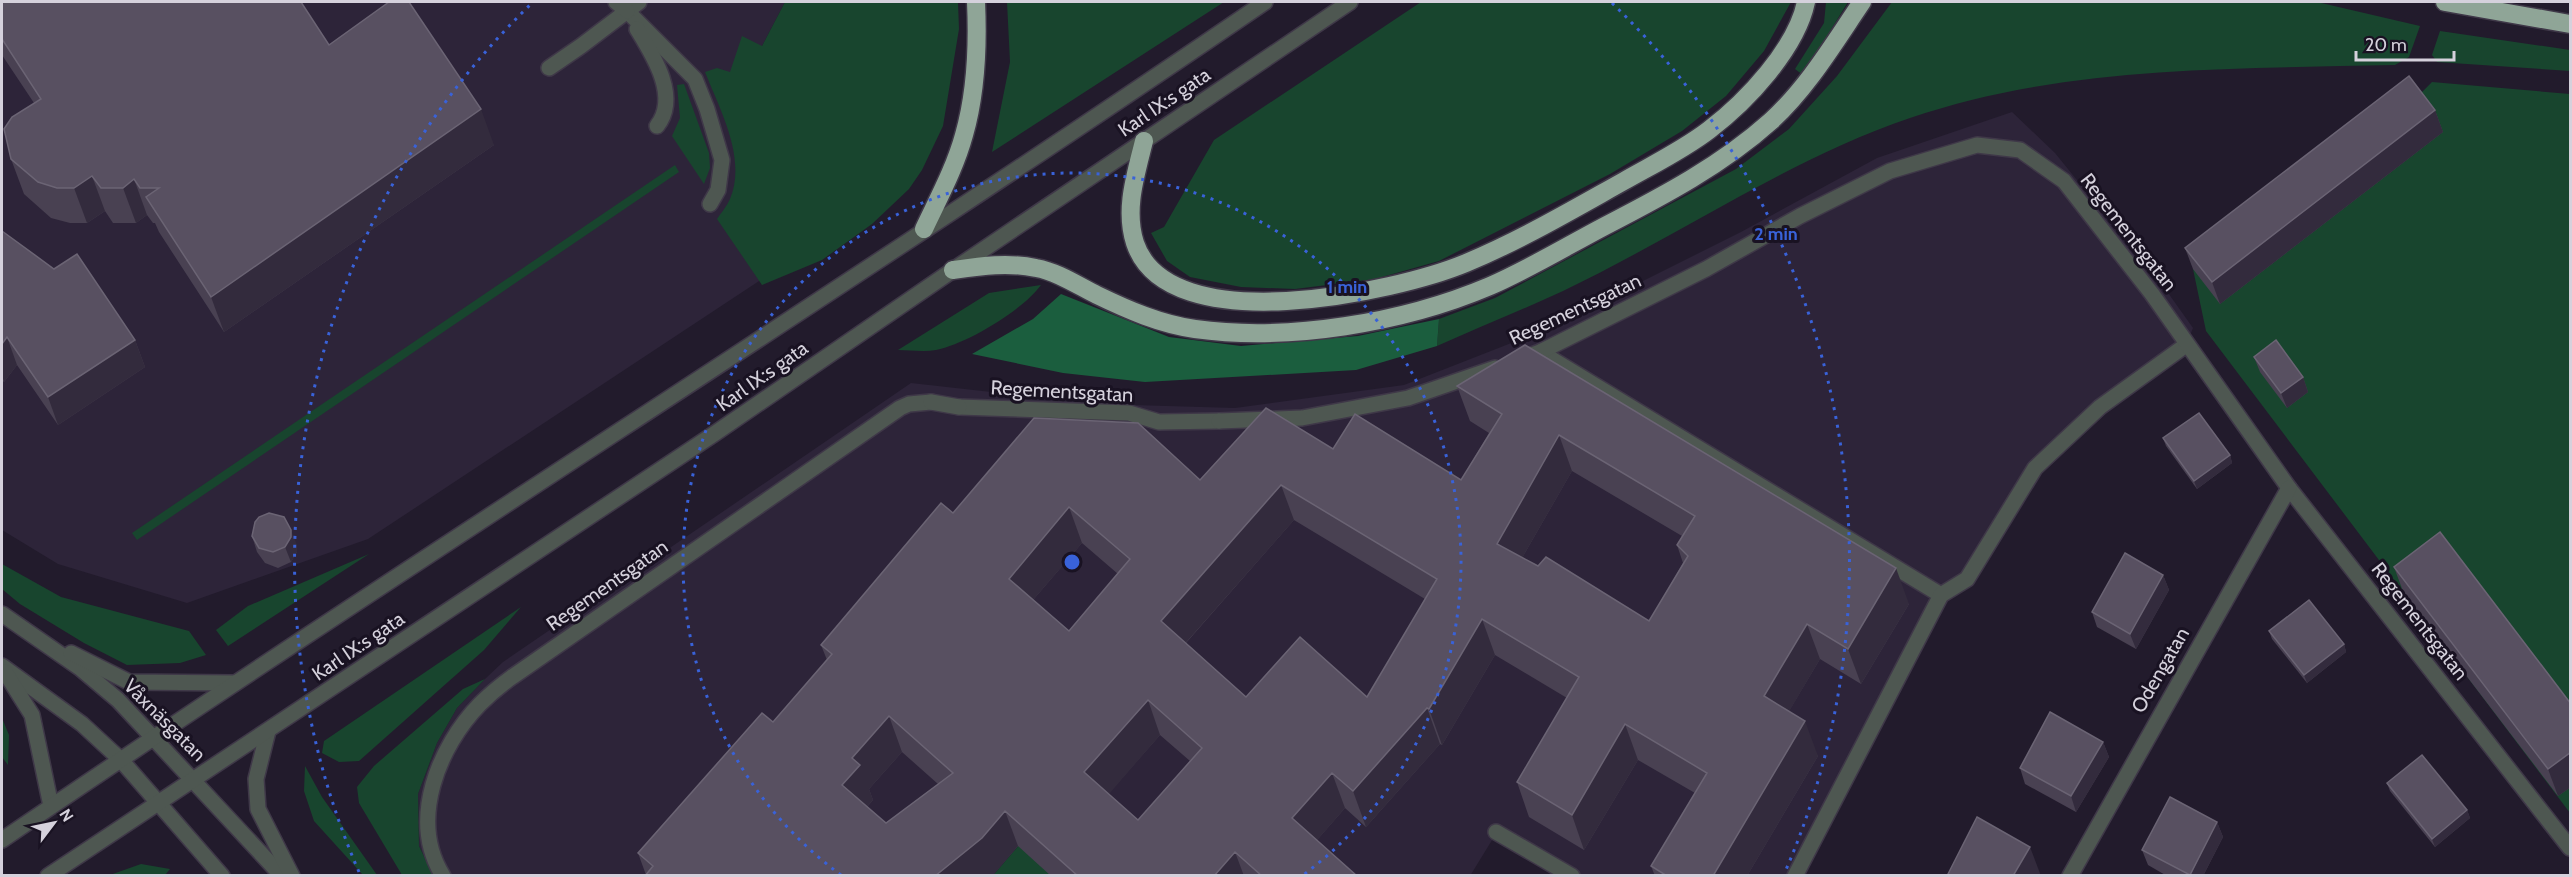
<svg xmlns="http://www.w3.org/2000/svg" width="2572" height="877" font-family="Cabin,sans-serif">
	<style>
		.built { fill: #2d2439 }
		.green { fill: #18452e }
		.forest { fill: #1b5e3e }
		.pier { fill: #221b2c }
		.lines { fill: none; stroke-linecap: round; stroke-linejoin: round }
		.service-casing { stroke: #3f3848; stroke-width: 18 }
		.minor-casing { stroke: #3f3848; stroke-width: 18 }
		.tertiary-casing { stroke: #3f3848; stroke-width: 18 }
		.motorway-casing { stroke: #3f3848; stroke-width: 21 }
		.service { stroke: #4e5751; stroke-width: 15 }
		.minor { stroke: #4e5751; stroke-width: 15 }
		.tertiary { stroke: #4e5751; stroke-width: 15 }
		.motorway { stroke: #8fa597; stroke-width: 18 }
		.wall { fill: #494152; fill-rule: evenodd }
		.shaded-wall { fill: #332b3d }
		.building { fill: #585061; stroke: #6b6474; stroke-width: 1.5; fill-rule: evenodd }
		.ring { fill: none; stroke: #3962d9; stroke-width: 3; stroke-dasharray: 3 6 }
		.labels { text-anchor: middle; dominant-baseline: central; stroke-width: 6; stroke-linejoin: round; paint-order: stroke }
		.street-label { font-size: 20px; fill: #d5d1dc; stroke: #191222 }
		.centre { fill: #3962d9; stroke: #191222; stroke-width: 3 }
		.ring-label { font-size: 18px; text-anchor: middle; font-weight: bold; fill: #3962d9; stroke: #191222; stroke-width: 6; stroke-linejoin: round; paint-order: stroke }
	</style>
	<rect width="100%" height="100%" fill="#221b2c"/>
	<g class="built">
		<path d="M2,2H785L762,46L782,266L368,539L187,603L58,564L2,530Z"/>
		<path d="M2012,112L2055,153L2166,290L2193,328L2186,345L2035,468L1988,547L1941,595L1795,875H1572L1497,832L1470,876L1051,875L1026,837L992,875H433L419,846L418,794L437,743L457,708L485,679L503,662L911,383L1099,404L1235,408L1404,385L1547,329L1741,232L1877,158Z"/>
	</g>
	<g class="green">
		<path d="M785,2H958L959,29L943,126L922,170L909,189L872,224L822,260L762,285L717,219C721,213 727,206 730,199C747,158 720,110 705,72L717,68L730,72L742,36L762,46Z"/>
		<path d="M1007,2H1224L992,152L1010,62Z"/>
		<path d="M1421,2H1791L1764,51L1726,96L1682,131L1610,174L1439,261L1375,279L1295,289L1241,287L1190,277L1167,261L1151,233L1164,227L1214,140Z"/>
		<path d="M1826,2H1848L1803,75L1795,69L1824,23Z"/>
		<path d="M1892,2H2317L2420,26L2409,57L2395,65C2232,69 2065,65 1910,118C1787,160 1680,235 1563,291C1522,310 1479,327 1437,346L1439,319L1495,298L1736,169L1789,129L1837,76Z"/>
		<path d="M2440,31L2570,50V71L2437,62L2432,55Z"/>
		<path d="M2432,82L2570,94V813L2206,331L2193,269L2417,97Z"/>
		<path d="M684,84L709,153L710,168L704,184L672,136L680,118L677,85Z"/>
		<path d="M675,165L679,172L137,540L132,533Z"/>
		<path d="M1041,285C1023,310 967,344 936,350C924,352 910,350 898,350L989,293Z"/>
		<path d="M369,554L228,646L216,630L248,606Z"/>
		<path d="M2,564L61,597L189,631L206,655L180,663L127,665L84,643L20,604L2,589Z"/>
		<path d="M521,607L484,650L359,761L339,762L322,753L324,741Z"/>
		<path d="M485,679L457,708L437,743L418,794L419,846L433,875H402L359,803L357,787L374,766L463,689Z"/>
		<path d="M2,718L9,735L8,765L2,757Z"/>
		<path d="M305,766L322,797L377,875H363L314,821L304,791Z"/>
		<path d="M1026,837L1051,875L992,876L995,873Z"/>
		<path d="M141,864L170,869L165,875H110Z"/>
	</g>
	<path class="forest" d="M1061,294L1169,337L1241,346L1358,336L1439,319L1437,346L1356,370L1145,382L1063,373L972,354L1033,319Z"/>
	<path class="pier" d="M2,795L82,873L83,876L2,875Z"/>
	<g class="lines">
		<g class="service-casing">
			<g id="service">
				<path d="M627,11L695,79L707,109L722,160L718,190L710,204"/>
				<path d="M637,29C653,55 680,97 657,126"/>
				<path d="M549,68L581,46L639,2"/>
				<path d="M1540,352L1941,595"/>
				<path d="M959,407L1129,413L1159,422L1219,421"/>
				<path d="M443,876C408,820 439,746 480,704C490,694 501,685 512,677L900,408L909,404L931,402"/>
				<path d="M1795,876L1941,595L1967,579L2035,468L2100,407L2186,345"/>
			</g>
		</g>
		<g class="minor-casing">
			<g id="minor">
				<path d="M616,2L627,11"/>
				<path d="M1518,360L1540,352L1706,269L1800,216L1890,171L1977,145L2020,150L2064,181L2152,294L2289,488L2570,848"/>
				<path d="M931,402L959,407"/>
				<path d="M1219,421L1302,418L1408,398L1495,368"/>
				<path d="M1496,832L1572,876"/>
				<path d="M2070,876L2289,488"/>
			</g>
		</g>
		<g class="tertiary-casing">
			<g id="tertiary">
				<path d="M2,614L80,668L118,700L282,876"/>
				<path d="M71,653L129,682L235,683"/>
				<path d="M2,666L82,724L121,760L222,876"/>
				<path d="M5,672L32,715L51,806"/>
				<path d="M268,731L256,779L258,809L292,876"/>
				<path d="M2,840C419,556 848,287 1265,2"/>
				<path d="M48,876L714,434L953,270L1350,2"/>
			</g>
		</g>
		<g class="motorway-casing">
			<g id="motorway">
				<path d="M2445,2L2570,24"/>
				<path d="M1144,141C1136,174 1124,209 1135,243C1168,342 1396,292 1466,263C1521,240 1572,210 1624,181C1652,165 1683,150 1709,130C1747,101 1796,49 1806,2"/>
				<path d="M924,229C938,199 955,168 964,135C976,93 978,45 976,2"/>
				<path d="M953,270C981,266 1008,262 1036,268C1058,272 1077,285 1097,295C1128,310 1160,324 1195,329C1288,342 1403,323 1490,286C1529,269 1567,246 1605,226C1663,196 1722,165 1771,121C1808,87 1834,43 1862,2"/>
			</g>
		</g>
		<use href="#service" class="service"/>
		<use href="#minor" class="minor"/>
		<use href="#tertiary" class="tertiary"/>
		<use href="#motorway" class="motorway"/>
	</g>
	<g class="wall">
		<path d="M2,2L329,45L494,145L224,332L159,232L155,223H153L147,215L136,223H113L105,211L87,223H70L51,218L24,194L11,159L34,103L2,55Z"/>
		<path d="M2435,110L2443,132L2220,304L2193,269L2185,248Z"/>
		<path d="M2,231L135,340L145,367L58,425L17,365L4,382L2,380Z"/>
		<path d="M2254,357L2303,377L2308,392L2287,408L2260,372Z"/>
		<path d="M1457,386L1909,604L1861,684L1820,659L1789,711L1818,756L1747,876H1655L1651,866L1695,793L1638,760L1584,850L1529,817L1517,782L1567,698L1495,655L1442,745L1440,744L1366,827L1345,808L1317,840L1357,876H1051L1018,846L992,876H645L646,875L638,853L773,722L827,660L821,645L953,513L1200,480L1333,449L1461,480L1489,433L1470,421ZM1572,471L1682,536L1677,545L1683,563L1649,621L1538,566L1522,558ZM1294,520L1425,599L1367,697H1246L1186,643ZM1082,543L1118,574L1069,631L1033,600ZM1160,735L1190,761L1138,820L1108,794ZM902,752L938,784L886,823L867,807L873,800L869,789Z"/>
		<path d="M2163,438L2230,455L2232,463L2197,489L2166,446Z"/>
		<path d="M252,536L297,545V552L291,562L278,568L265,563L257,552Z"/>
		<path d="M2394,567L2571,704V787L2558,796L2404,594Z"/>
		<path d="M2163,575L2169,590L2136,649L2097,627L2092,612Z"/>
		<path d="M2269,631L2344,644L2346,652L2307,683L2272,639Z"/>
		<path d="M2103,742L2109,757L2076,812L2025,784L2020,768Z"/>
		<path d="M2387,783L2467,810L2470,818L2435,847L2390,791Z"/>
		<path d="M2217,822L2223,837L2203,876H2167L2148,865L2142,850Z"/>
	</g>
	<g class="shaded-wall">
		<path d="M481,109L494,145L224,332L211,297Z"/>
		<path d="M2435,110L2443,132L2220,304L2212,282Z"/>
		<path d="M92,176L105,211L87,223L74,188Z"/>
		<path d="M134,179L147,215L136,223L123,188Z"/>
		<path d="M7,337L17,365L4,382L2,375V344Z"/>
		<path d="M135,340L145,367L58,425L48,397Z"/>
		<path d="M2303,377L2308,392L2287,408L2281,393Z"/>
		<path d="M1559,435L1572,471L1510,579L1497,544Z"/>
		<path d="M2230,455L2232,463L2197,489L2194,481Z"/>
		<path d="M1281,485L1294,520L1174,656L1161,621Z"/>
		<path d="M1069,507L1082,543L1021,614L1009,579Z"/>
		<path d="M291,530L297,545V552L291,562L285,547Z"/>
		<path d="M1896,568L1909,604L1861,684L1848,649Z"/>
		<path d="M2163,575L2169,590L2136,649L2130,634Z"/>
		<path d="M1482,619L1495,655L1442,745L1429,709Z"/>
		<path d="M1807,624L1820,659L1777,732L1764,696Z"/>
		<path d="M2344,644L2346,652L2307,683L2304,675Z"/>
		<path d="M1148,700L1160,735L1097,808L1084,772Z"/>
		<path d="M1427,708L1440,744L1366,827L1353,791Z"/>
		<path d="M889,716L902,752L869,789L873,800L855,820L842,785L852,758Z"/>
		<path d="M1805,721L1818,756L1747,876H1713Z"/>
		<path d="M1625,724L1638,760L1584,850L1572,815Z"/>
		<path d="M2103,742L2109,757L2076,812L2071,796Z"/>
		<path d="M2571,752V787L2558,796L2548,769Z"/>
		<path d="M1332,773L1345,808L1305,854L1292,818Z"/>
		<path d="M2467,810L2470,818L2435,847L2432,839Z"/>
		<path d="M1005,811L1018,846L995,873L992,876H935Z"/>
		<path d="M2217,822L2223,837L2203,876H2190Z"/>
		<path d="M2030,847L2041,876H2013Z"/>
		<path d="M1235,852L1244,876H1214Z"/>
	</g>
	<g class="building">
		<path d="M2,2H301L329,45L389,2H409L481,109L211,297L146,197L159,188H140L134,179L123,188H101L92,176L74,188H57L38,182L11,159L4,129L12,117L41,99L2,39Z"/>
		<path d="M2409,76L2435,110L2212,282L2185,248Z"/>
		<path d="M2,231L54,269L77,254L135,340L48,397L7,337L2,344Z"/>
		<path d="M2276,340L2303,377L2281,393L2254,357Z"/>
		<path d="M1525,345L1896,568L1848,649L1807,624L1764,696L1805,721L1713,876H1667L1651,866L1707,773L1625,724L1572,815L1517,782L1579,677L1482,619L1429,709L1427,708L1353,791L1332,773L1292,818L1357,876H1262L1235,852L1214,876H1078L1005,811L982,838L935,876H645L653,866L638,853L762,713L773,722L832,654L821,645L941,503L953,513L1034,418L1138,423L1200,480L1266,408L1333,449L1355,414L1461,480L1502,414L1457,386ZM1559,435L1695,516L1677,545L1688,556L1649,621L1546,557L1538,566L1497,544ZM1281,485L1437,579L1367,697L1300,637L1246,697L1161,621ZM1069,507L1130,559L1069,631L1009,579ZM1148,700L1202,748L1138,820L1084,772ZM889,716L953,773L886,823L842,785L860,765L852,758Z"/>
		<path d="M2199,413L2230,455L2194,481L2163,438Z"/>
		<path d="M269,513L284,517L291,530V537L285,547L273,552L259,548L252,536L255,522L259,517Z"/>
		<path d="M2440,532L2571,704V752L2548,769L2394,567Z"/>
		<path d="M2125,553L2163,575L2130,634L2092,612Z"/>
		<path d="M2309,600L2344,644L2304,675L2269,631Z"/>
		<path d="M2050,712L2103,742L2071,796L2020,768Z"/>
		<path d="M2422,755L2467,810L2432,839L2387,783Z"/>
		<path d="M2170,797L2217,822L2190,875L2142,850Z"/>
		<path d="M1977,817L2030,847L2013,876H1950L1948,874Z"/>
	</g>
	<g class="ring">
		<path d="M841 875A389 389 0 1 1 1303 875"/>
		<path d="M359 872A777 777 0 0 1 532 3M1612 3A777 777 0 0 1 1785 872"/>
	</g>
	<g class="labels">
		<g class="street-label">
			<text transform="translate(1164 102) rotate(-34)">Karl IX:s gata</text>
			<text transform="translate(2129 232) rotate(52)">Regementsgatan</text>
			<text transform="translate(1575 309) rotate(-25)">Regementsgatan</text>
			<text transform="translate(762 376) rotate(-35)">Karl IX:s gata</text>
			<text transform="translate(1062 391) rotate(3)">Regementsgatan</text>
			<text transform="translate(607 585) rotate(-35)">Regementsgatan</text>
			<text transform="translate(2420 621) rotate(52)">Regementsgatan</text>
			<text transform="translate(358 646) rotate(-34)">Karl IX:s gata</text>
			<text transform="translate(2160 670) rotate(-60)">Odengatan</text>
			<text transform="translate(165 720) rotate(45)">Våxnäsgatan</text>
		</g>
	</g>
	<circle cx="1072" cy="562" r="9" class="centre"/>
	<g class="ring-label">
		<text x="1776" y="240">2 min</text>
		<text x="1347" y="293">1 min</text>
	</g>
	<rect width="2572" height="877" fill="none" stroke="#d5d1dc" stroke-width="6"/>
	<g transform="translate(54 823) rotate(58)" stroke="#191222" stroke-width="4.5" paint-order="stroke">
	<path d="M0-4.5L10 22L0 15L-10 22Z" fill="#d5d1dc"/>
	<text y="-9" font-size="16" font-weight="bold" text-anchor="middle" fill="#d5d1dc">N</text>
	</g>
	<path d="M2356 51v9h98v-9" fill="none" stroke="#d5d1dc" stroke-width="3"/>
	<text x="2365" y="51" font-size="18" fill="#d5d1dc" stroke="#191222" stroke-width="4.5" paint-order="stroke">20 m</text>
</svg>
